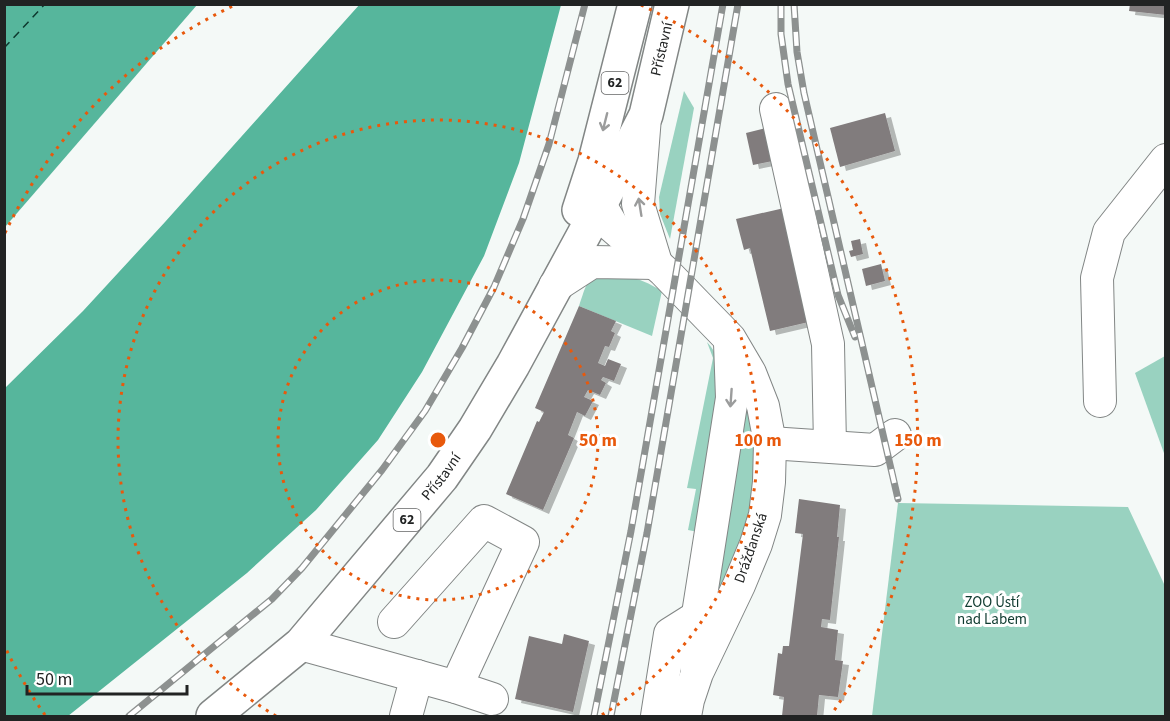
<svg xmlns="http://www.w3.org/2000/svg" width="1170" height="721" font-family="'Source Sans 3',sans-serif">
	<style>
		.green { fill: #99d2c0 }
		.water { fill: #56b69c }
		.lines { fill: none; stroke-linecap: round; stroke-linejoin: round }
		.ferry { stroke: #0d392f; stroke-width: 1.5; stroke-dasharray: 8 6; stroke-linecap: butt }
		.building { fill: #817c7d; filter: url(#shadow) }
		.minor-casing { stroke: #828685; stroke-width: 34 }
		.major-casing { stroke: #828685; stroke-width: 36 }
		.minor { stroke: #fff; stroke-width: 32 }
		.major { stroke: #fff; stroke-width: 33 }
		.rail-casing { stroke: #8d9190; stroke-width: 7 }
		.rail { stroke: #fff; stroke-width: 4.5; stroke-dasharray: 14; stroke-linecap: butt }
		.oneway { stroke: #9b9c9c }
		.ring { fill: none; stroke: #e8590c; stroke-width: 3; stroke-dasharray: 3 6 }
		.labels { text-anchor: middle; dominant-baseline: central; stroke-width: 6; stroke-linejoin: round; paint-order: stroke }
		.shield { fill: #fff; stroke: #646565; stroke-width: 1.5 }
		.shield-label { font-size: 14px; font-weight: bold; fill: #212323 }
		.street-label { font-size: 15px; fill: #212323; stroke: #fff }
		.park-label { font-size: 15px; fill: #0e3a2f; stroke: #fff }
		.centre { fill: #e8590c; stroke: #fff; stroke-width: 3 }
		.ring-label { font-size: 18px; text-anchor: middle; font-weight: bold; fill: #e8590c; stroke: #fff; stroke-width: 6; stroke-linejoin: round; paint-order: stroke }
	</style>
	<defs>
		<filter id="shadow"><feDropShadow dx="6" dy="4" stdDeviation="0" flood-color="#0004"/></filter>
	</defs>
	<rect width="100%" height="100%" fill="#f4f9f7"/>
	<g class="green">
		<path d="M684,91L694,108L670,239L660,214L659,197Z"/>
		<path d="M608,275C632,276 642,279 662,291L652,336L579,306C587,284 584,280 608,275Z"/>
		<path d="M707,342C717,353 719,362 720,376L698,532L688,530L696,489L687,488L713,358Z"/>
		<path d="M1165,356V456L1135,373Z"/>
		<path d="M748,401L756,437L752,514L706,624L733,431Z"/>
		<path d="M898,503L1128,507L1165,586V716H872Z"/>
	</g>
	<g class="water">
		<path d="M5,4L197,5L5,227L4,5Z"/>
		<path d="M360,4L561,5L519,163L484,256L422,372L378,440L316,510L247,573L68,716H5V388L83,311L165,222Z"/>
	</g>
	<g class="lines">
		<path class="ferry" d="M4,48L45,4"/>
	</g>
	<g class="building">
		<path d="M1130,4H1166V15L1129,11Z"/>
		<path d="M885,113L895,151L840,167L830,128Z"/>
		<path d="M770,127L778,160L753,165L746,133Z"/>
		<path d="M793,206L813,321L770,331L750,248L744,250L736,219Z"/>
		<path d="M860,239L863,254L851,257L849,251L853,250L851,241Z"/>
		<path d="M881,264L885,281L866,286L862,269Z"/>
		<path d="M579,306L616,321L611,331L615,333L609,347L605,346L598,363L605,366L608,359L621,364L614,381L603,377L601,380L606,383L600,395L588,390L584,397L593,401L585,416L577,412L568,435L574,438L543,510L506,494L537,421L539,422L544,412L535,408Z"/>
		<path d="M799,499L840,505L837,537H839L830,620L822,619L821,627L838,630L835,660L843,661L838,697L819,695L817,716H782L784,697L773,695L778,653L782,654L783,646H789L803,534L795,533Z"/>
		<path d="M564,634L589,641L573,712L515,699L529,636L562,644Z"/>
	</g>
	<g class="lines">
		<g class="minor-casing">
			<g id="minor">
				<path d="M776,109L828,344L830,446"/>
				<path d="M645,117L638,204L656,263"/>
				<path d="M597,183L600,205L613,227L664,271L730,339L750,373L763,406L770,443L769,482L765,515L756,544L739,585L697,673L688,700L685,716"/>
				<path d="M555,286L592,262L656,263"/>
				<path d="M1100,401L1097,278L1109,232L1166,160"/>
				<path d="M770,443L875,450L895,435"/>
				<path d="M394,622L484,521L523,542L456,687"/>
				<path d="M301,644L456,687L492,699"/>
				<path d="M696,666V627L732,398L730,343"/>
				<path d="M406,716L417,676"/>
				<path d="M657,716L670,634L697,617"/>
			</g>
		</g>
		<g class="major-casing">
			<g id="major">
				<path d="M579,210L595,161L635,4"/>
				<path id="s1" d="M213,716L301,644L442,477L475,429L513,365L600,205L646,115L672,4"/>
			</g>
		</g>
		<use href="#minor" class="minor"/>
		<use href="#major" class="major"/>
		<g class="rail-casing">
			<g id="rail">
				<path d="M781,4V34L788,84L838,295L855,337"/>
				<path d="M794,4L797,52L804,93L898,499"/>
				<path d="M129,716L272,599L302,568L382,470L425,411L462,348L494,287L523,219L549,144L585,4"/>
				<path d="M594,716L631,531L723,4"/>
				<path d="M611,716L647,533L738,4"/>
			</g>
		</g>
		<use href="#rail" class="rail"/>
	</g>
	<defs><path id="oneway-shaft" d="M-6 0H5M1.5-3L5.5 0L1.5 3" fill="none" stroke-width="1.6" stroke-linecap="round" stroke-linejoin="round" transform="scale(1.5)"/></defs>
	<g class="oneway">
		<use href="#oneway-shaft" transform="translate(605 122) rotate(104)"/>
		<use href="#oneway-shaft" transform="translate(640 207) rotate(-99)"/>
		<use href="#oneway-shaft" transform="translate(731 398) rotate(94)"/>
	</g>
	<g class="ring">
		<circle cx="438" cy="440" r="160"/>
		<path d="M276 716A320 320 0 1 1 600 716"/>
		<path d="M45 715A480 480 0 0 1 5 647M5 233A480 480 0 0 1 235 5M641 5A480 480 0 0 1 831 715"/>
	</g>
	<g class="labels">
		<g class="shield">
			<rect x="601.5" y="72" width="27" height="22" rx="4.5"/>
			<rect x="393.5" y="509" width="27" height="22" rx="4.5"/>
		</g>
		<g class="shield-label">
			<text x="615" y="83">62</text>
			<text x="407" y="520">62</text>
		</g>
		<g class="street-label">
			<text stroke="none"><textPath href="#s1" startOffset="816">Přístavní</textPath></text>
			<text stroke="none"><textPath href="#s1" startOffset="332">Přístavní</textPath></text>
			<text transform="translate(751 548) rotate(-71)">Drážďanská</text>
		</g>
		<g class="park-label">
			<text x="992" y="602">ZOO Ústí<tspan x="992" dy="17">nad Labem</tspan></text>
		</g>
	</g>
	<circle cx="438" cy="440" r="9" class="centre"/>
	<g class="ring-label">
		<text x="598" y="446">50 m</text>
		<text x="758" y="446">100 m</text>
		<text x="918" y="446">150 m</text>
	</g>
	<rect width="1170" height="721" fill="none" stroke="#212323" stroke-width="12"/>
	<path d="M27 685v9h160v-9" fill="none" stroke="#212323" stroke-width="3"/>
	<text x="36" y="685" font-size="18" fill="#212323" stroke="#ffffff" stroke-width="4.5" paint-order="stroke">50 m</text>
</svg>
